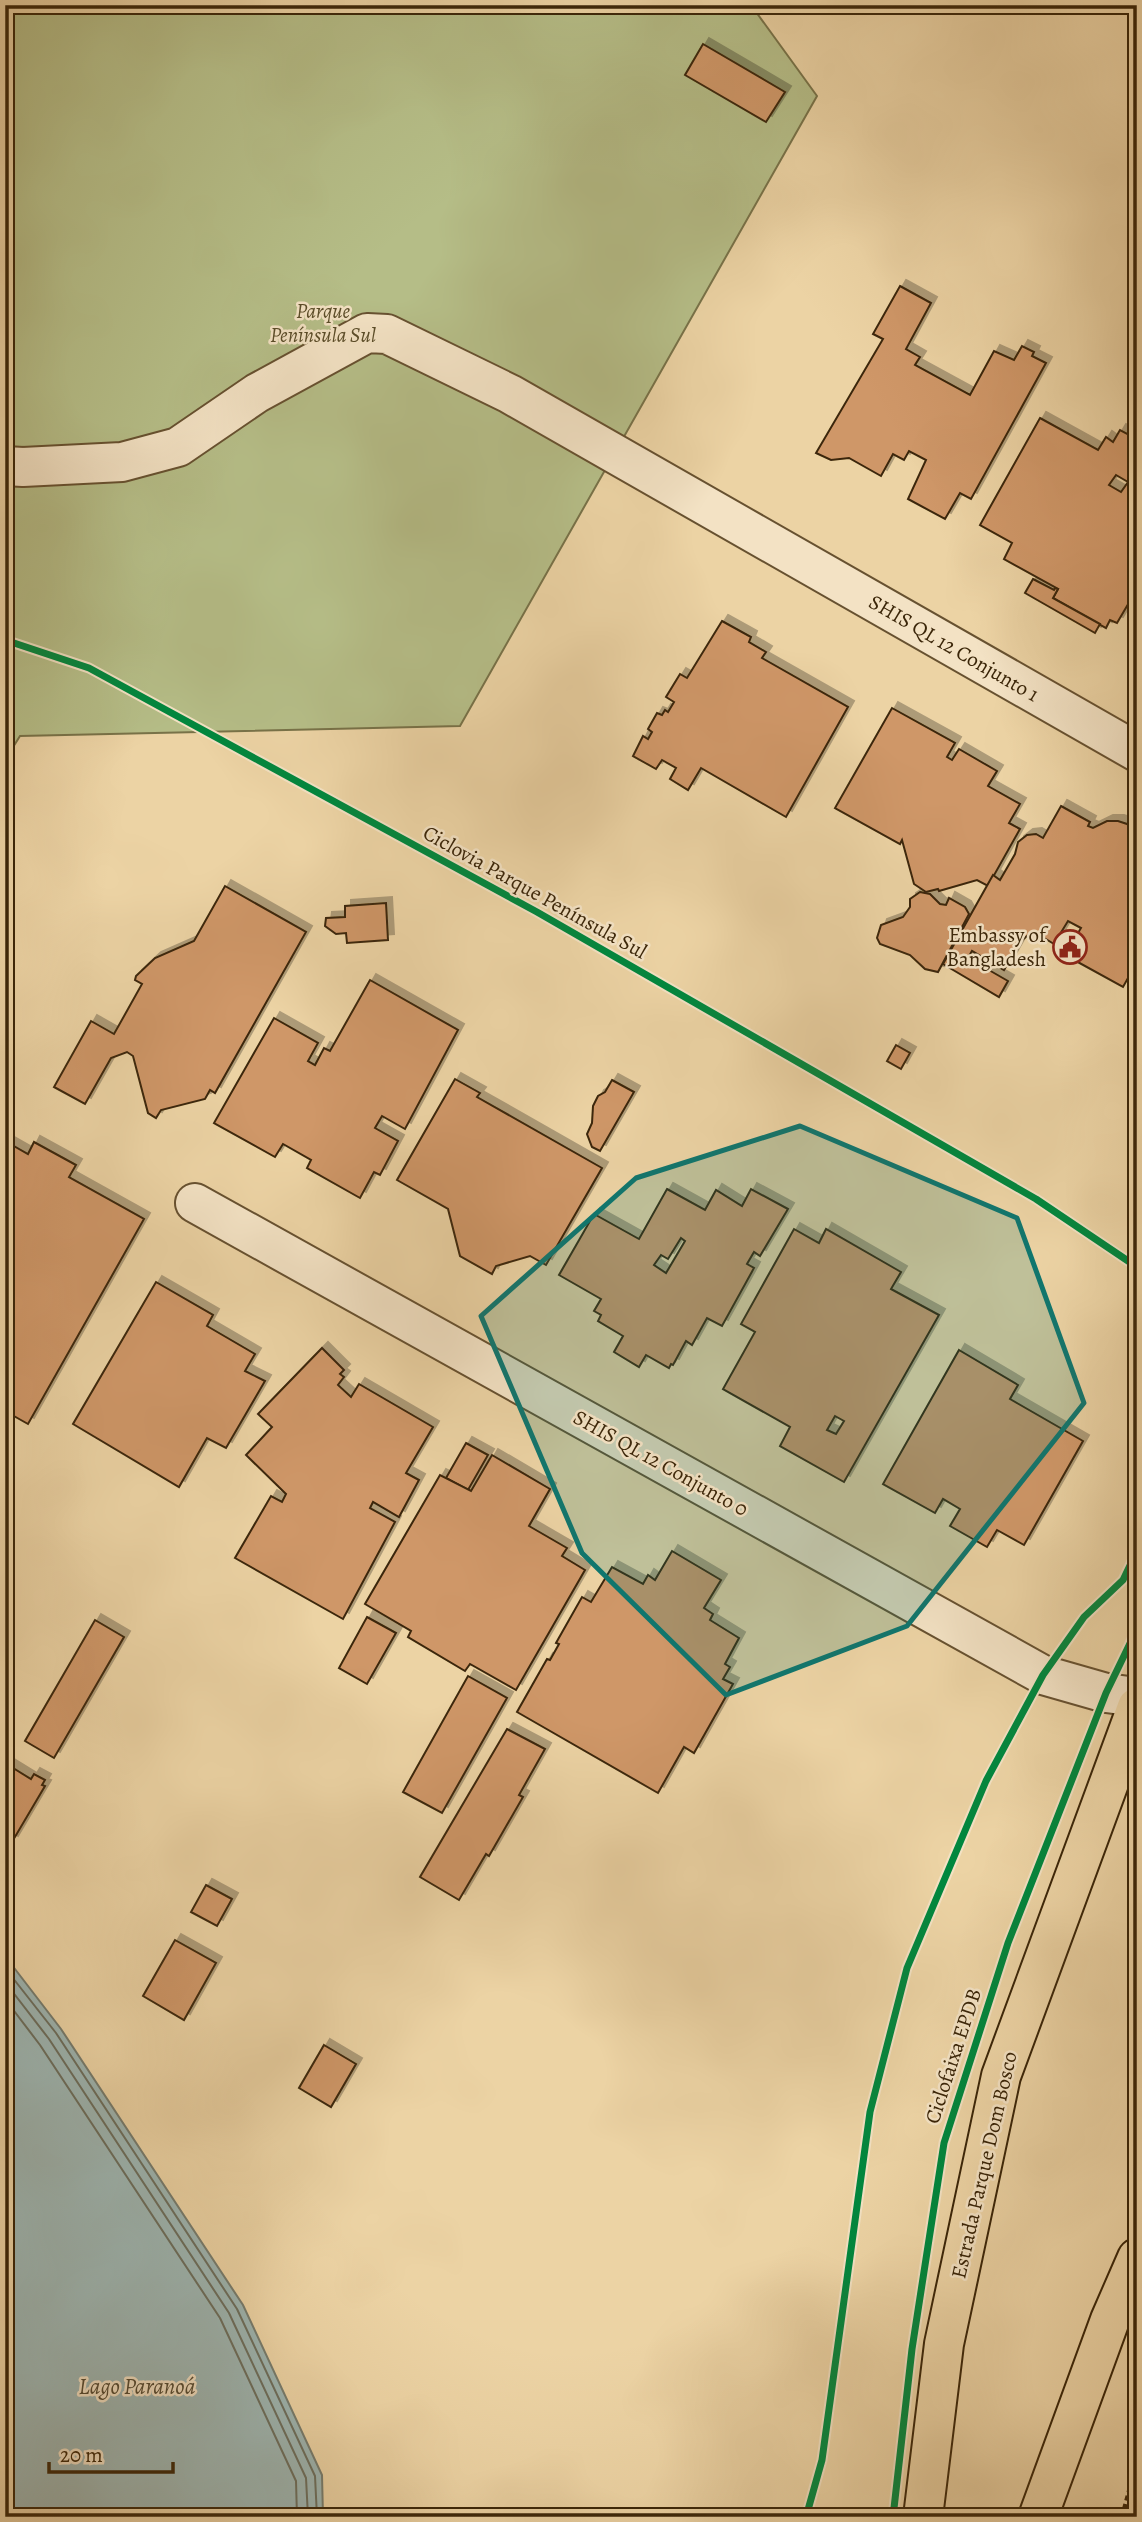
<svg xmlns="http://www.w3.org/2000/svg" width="1142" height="2522" font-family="Alegreya,serif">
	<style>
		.green { fill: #b5bd87; stroke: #787248; stroke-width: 2 }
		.water { fill: #9db5b1; stroke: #767c6e; stroke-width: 2 }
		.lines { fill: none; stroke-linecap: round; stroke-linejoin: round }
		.shore { stroke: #6c6e5d; stroke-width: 2 }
		.building { fill: #cf9768; stroke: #3b2609; stroke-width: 2; fill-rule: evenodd; filter: url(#shadow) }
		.minor-casing { stroke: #675130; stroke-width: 42 }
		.major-casing { stroke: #3b2609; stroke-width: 42 }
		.path { stroke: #3b2609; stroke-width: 4.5; stroke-dasharray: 5 3.5; stroke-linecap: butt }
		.minor { stroke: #f3e2c4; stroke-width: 38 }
		.major { stroke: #ecd3a4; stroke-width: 38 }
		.cycleway-casing { stroke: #f3e2c4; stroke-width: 11 }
		.cycleway { stroke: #00873e; stroke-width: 7 }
		.marked { fill: #0f766e; fill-opacity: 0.2; stroke: #0f766e; stroke-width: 5; stroke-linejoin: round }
		.labels { text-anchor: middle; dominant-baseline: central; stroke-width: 5; stroke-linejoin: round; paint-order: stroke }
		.park-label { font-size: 21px; font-style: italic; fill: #5a4c28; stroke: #f3e2c4 }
		.street-label { font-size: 21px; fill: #3b2609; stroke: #f3e2c4 }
		.poi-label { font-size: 21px; fill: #3b2609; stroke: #f3e2c4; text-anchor: end }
		.water-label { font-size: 23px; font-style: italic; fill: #544a33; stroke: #f3e2c4 }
	</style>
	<defs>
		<filter id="shadow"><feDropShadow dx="6" dy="-6" stdDeviation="0" flood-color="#0004"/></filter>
	</defs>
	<rect width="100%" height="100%" fill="#ecd3a4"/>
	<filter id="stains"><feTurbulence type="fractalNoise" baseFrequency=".00286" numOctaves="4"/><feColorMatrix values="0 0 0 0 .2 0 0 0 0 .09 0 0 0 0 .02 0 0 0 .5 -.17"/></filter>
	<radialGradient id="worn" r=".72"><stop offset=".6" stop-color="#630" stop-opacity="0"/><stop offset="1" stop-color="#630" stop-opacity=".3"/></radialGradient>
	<path class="green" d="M5,5H751L817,96L460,726L20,736L5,760Z"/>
	<path class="water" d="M5,1956L61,2029L243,2305L322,2475L323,2517H5Z"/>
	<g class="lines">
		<g class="shore">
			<path d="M5,1968L56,2033L237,2309L315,2476L317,2517"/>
			<path d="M5,1982L49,2039L229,2313L306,2478L308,2517"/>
			<path d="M5,1999L40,2045L220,2318L296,2481L297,2517"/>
		</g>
	</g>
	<g class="building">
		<path d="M703,44L785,92L766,122L685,75Z"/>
		<path d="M900,286L931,303L906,349L920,357L915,365L970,395L994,351L1014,360L1022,346L1034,352L1032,356L1046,363L971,499L960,493L945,519L908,499L926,460L909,451L904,460L893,454L881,476L849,458L831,460L816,453L883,339L873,334Z"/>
		<path d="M1040,418L1098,450L1106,437L1113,442L1120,430L1137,439V589L1117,623L1110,620L1106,628L1053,598L1058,589L1004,559L1012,543L980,525ZM1116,475L1128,482L1121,492L1109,485Z"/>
		<path d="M1033,579L1054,590L1055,588L1058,589L1053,598L1100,624L1095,633L1025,593Z"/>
		<path d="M722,621L751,637L749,642L766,652L762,658L848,707L786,817L701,768L688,790L670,779L676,768L662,760L656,769L633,756L643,736L648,739L652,732L648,729L657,713L662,715L665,710L668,712L674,702L666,697L680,674L687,678Z"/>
		<path d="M892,708L955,743L947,757L952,760L959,749L997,771L988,786L1020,804L1009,823L1020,829L988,886L977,880L939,891L938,889L926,892L914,884L902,840L900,844L835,808Z"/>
		<path d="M1061,806L1090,822L1088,826L1093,828L1107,821H1118L1127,824L1137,832V962L1123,987L1065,955L1081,928L1068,921L1054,944L1034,932L1027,936L1020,942L1004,970L972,951L968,958L1008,981L999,997L943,964L993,875L1000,880L1015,854L1018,842L1027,835L1036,834L1043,838Z"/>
		<path d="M225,886L306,932L215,1093L210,1090L205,1099L161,1110L156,1118L148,1113L133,1056L127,1052L111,1058L85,1104L54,1087L91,1021L114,1034L142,984L135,980L136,976L155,958L194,941Z"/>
		<path d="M920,892L930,894L940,904L946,905L949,898L965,907L969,914L938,972L925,969L910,955L880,944L877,938L881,925L903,917L910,907V899Z"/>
		<path d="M386,903L388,940L347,943L346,933L336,934L325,926L326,918L345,917V906Z"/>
		<path d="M370,980L458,1030L405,1129L382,1116L375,1128L398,1141L380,1175L374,1172L360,1198L307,1168L311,1160L283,1144L275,1157L214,1123L274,1018L318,1043L308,1061L315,1065L324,1048L330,1051Z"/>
		<path d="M896,1045L910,1053L901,1069L887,1061Z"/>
		<path d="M455,1079L480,1093L477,1097L602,1168L546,1265L530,1256L496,1266L492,1274L460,1256L448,1209L397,1180Z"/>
		<path d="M612,1080L634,1092L600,1151L592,1147L587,1134L592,1123L593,1106L598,1096L605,1092Z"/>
		<path d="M5,1141L28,1154L34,1142L76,1165L69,1177L144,1219L28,1424L5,1411Z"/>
		<path d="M667,1189L705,1210L716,1190L742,1206L751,1189L788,1209L760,1256L754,1252L747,1264L754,1268L722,1326L707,1318L692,1345L686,1341L673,1365L671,1364L669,1368L646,1355L639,1367L614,1352L623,1336L598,1321L601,1315L594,1311L601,1299L559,1275L594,1214L639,1239ZM681,1238L685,1241L666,1273L654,1265L661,1255L668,1259Z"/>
		<path d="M794,1229L819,1243L826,1229L901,1272L891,1289L939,1315L844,1482L780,1446L790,1427L723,1389L755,1332L741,1324ZM835,1416L844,1421L836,1434L827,1430Z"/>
		<path d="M156,1282L213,1315L207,1326L255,1354L245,1371L265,1381L226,1448L207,1438L179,1487L73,1424Z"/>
		<path d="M322,1348L344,1370L340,1374L344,1377L338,1385L351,1397L359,1384L433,1427L406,1473L419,1480L399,1517L373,1502L370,1508L395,1522L343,1619L235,1558L271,1496L282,1502L286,1494L246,1455L272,1427L258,1414Z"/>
		<path d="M959,1350L1018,1385L1010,1399L1083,1441L1024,1545L997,1530L987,1547L950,1526L960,1509L943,1499L935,1513L883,1484Z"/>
		<path d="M466,1443L488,1455L468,1490L446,1478Z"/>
		<path d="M492,1455L550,1489L529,1526L567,1548L562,1556L585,1570L516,1690L470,1664L465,1671L408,1637L411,1631L365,1604L440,1475L471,1491Z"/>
		<path d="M672,1551L721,1580L704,1608L713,1614L710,1620L739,1638L725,1664L730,1667L723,1679L733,1684L694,1753L684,1747L658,1793L517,1712L547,1659L550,1660L559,1644L556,1643L582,1597L591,1602L612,1567L643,1584L648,1575L655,1580Z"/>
		<path d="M367,1617L396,1633L367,1684L339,1668Z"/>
		<path d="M95,1620L124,1637L54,1758L25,1741Z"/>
		<path d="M468,1676L507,1698L442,1813L403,1792Z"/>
		<path d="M507,1729L545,1749L519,1795L523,1797L489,1856L486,1854L459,1900L420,1877Z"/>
		<path d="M5,1763L31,1779L34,1774L45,1780L42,1785L45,1786L12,1842L5,1838Z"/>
		<path d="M206,1885L232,1899L217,1926L191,1912Z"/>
		<path d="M175,1940L216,1963L184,2020L143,1996Z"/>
		<path d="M324,2045L356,2064L331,2107L299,2088Z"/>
	</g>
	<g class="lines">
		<g class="minor-casing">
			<g id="minor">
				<path d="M5,466L23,467L122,462L178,447L257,393L367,333L387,334L510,394L1137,752"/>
				<path d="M195,1203L1043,1675L1106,1693L1137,1697"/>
			</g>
		</g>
		<g class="major-casing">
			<g id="major">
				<path d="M923,2517L944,2344L1001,2076L1137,1707"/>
				<path d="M1038,2517L1110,2320L1137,2258"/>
			</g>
		</g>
		<path class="path" d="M1122,2517L1137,2462"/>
		<use href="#minor" class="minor"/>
		<use href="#major" class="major"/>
		<g class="cycleway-casing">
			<g id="cycleway">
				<path d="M5,640L89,668L537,912L1036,1199L1137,1267"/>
				<path d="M806,2517L822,2460L870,2112L907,1968L986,1781L1043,1675L1084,1617L1123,1580L1137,1551"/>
				<path d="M893,2517L912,2349L944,2143L1008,1943L1106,1693L1137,1629"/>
			</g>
		</g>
		<use href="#cycleway" class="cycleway"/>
	</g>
	<path class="marked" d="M800,1126L1017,1218L1084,1403L907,1626L726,1695L582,1553L481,1316L636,1178Z"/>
	<defs>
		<g id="civic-ring" transform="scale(1.75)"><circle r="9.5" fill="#f3e2c4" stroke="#8f2418" stroke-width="1.5"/><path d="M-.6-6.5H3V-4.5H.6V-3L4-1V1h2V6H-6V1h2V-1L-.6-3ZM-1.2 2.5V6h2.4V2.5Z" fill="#8f2418"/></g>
	</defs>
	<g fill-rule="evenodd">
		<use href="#civic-ring" x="1070" y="947"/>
	</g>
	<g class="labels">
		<g class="park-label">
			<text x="323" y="311">Parque<tspan x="323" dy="24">Península Sul</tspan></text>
		</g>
		<g class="street-label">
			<text transform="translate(954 648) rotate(30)">SHIS QL 12 Conjunto 1</text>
			<text transform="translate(535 892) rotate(29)">Ciclovia Parque Península Sul</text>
			<text transform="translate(661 1463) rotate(29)">SHIS QL 12 Conjunto 0</text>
			<text transform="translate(953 2056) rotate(-72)">Ciclofaixa EPDB</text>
			<text transform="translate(984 2165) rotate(-77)">Estrada Parque Dom Bosco</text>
		</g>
		<g class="poi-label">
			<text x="1046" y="935">Embassy of<tspan x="1046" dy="24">Bangladesh</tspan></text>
		</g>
		<g class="water-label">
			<text x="137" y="2386">Lago Paranoá</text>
		</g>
	</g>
	<rect width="1142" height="2522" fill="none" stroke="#ecd3a4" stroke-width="28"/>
	<rect x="7" y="7" width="1128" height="2508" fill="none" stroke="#3b2609" stroke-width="3.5"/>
	<rect x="14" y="14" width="1114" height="2494" fill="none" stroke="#3b2609" stroke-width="2"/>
	<path d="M49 2462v10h124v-10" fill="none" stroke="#3b2609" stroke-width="3.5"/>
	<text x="60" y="2462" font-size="21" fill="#3b2609" stroke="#f3e2c4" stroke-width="5" paint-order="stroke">20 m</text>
	<rect width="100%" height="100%" filter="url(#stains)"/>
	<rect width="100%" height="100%" fill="url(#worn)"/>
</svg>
